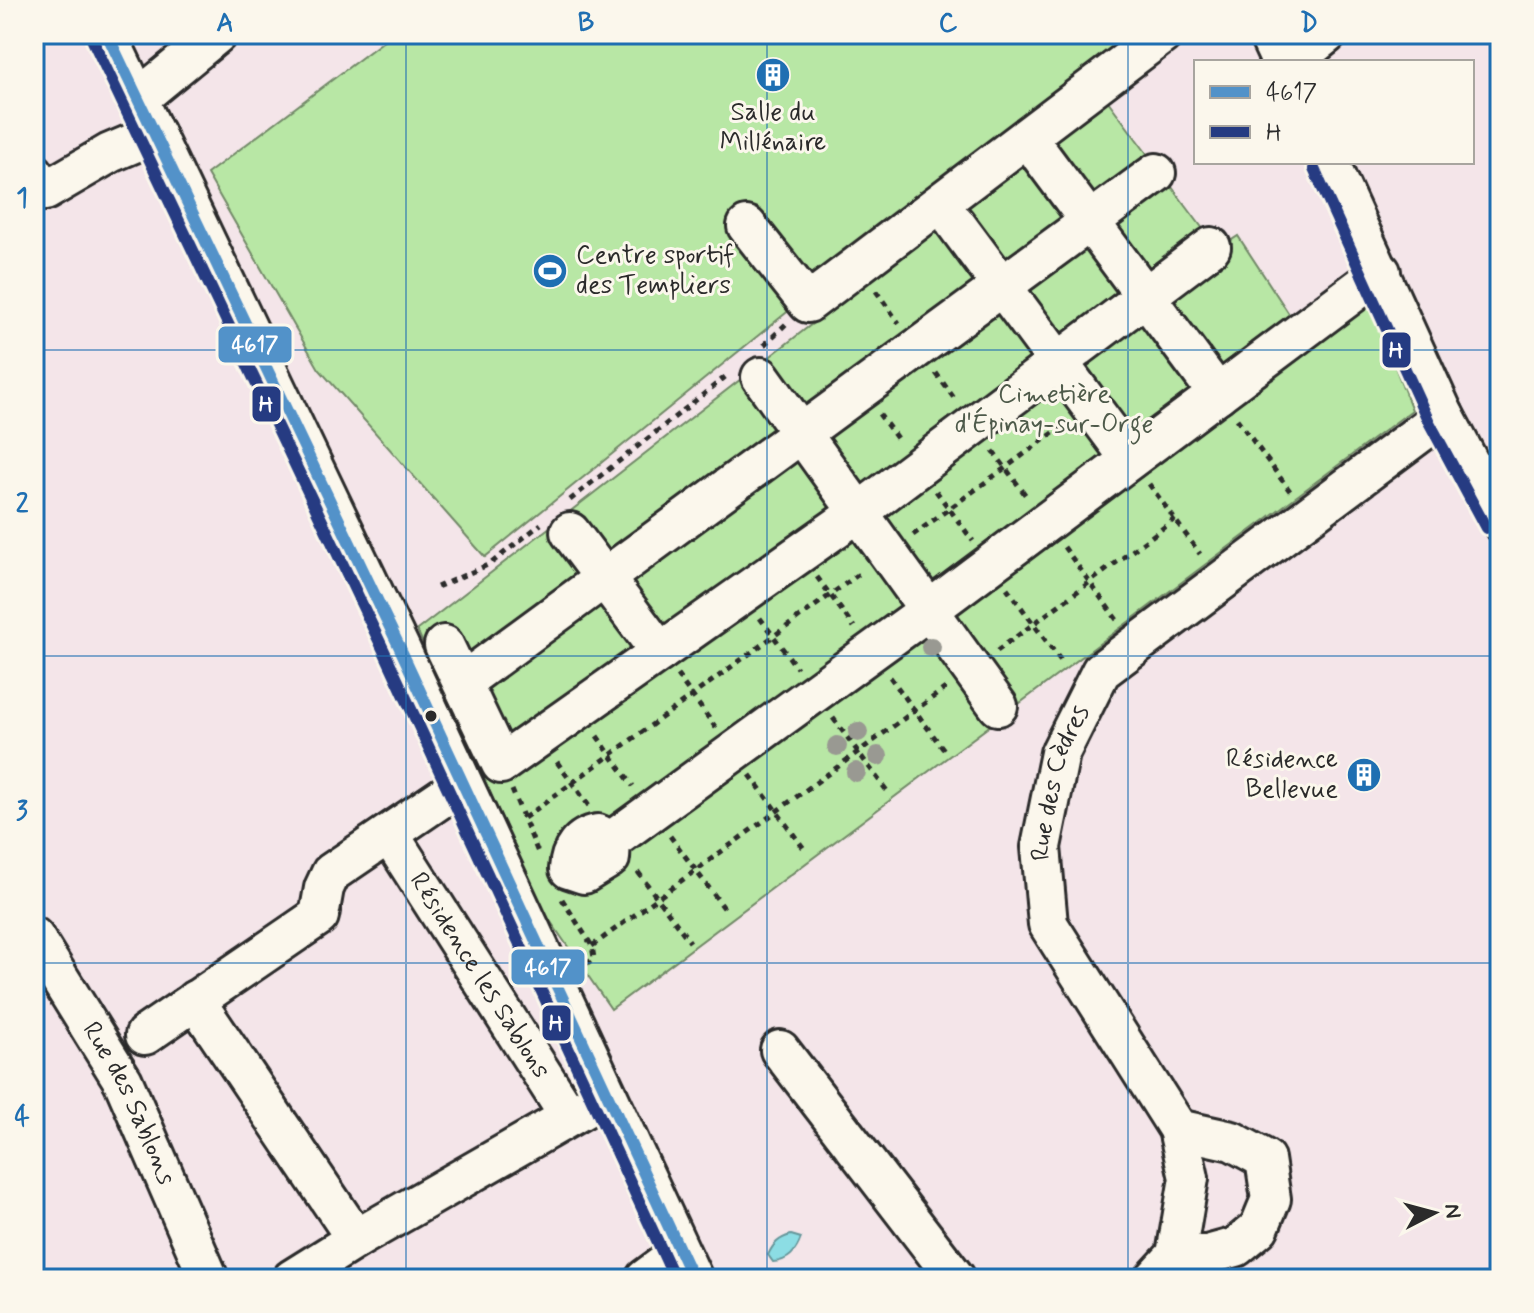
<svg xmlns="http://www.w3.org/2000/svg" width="1534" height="1313" font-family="Mynerve,sans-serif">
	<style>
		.green { fill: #b8e7a5; stroke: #728968; stroke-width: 2 }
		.water { fill: #8cdde4; stroke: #65969a; stroke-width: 2 }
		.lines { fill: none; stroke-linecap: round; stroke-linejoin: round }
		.minor-casing { stroke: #2b2b2b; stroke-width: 44 }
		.path { stroke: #2b2b2b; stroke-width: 5; stroke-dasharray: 6 6; stroke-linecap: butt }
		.minor { stroke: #fbf7ec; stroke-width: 38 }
		.bus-1-casing { stroke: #fbf7ec; stroke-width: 18 }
		.bus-2-casing { stroke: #fbf7ec; stroke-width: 18 }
		.bus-1 { stroke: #5292c9; stroke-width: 12 }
		.bus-2 { stroke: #253b82; stroke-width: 12 }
		.tree { fill: #999992 }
		.grid { fill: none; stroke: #1f6fb2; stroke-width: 2; stroke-opacity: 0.55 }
		.bus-dot { fill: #2b2b2b; stroke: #fbf7ec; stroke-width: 3 }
		.labels { text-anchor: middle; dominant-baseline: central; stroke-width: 6; stroke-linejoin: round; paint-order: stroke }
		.poi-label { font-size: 26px; fill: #2b2b2b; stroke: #fbf7ec }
		.park-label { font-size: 26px; fill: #4e5a4a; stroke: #fbf7ec }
		.street-label { font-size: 26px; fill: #2b2b2b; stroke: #fbf7ec }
		.line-badge { stroke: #fbf7ec; stroke-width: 3 }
		.badge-label { font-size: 22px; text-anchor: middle; font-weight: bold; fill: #fff }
		.neatline { fill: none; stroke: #1f6fb2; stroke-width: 3 }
		.grid-label { font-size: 26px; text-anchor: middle; font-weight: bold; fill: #1f6fb2 }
	</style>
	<rect width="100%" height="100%" fill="#f4e5e9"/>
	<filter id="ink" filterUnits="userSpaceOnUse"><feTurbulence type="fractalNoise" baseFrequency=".0125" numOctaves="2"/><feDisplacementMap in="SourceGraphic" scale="16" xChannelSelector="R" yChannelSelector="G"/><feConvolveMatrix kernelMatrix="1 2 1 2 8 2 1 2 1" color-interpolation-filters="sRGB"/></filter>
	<g filter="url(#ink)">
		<g class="green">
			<path d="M393,34H1130L485,557L319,369L207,174Z"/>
			<path d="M1105,97L1218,249L1238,236L1295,323L1356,269L1412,410L611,1009L544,912L417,630Z"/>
		</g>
		<path class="water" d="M791,1235L801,1238C796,1252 789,1261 773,1262L768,1255C773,1244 779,1238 791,1235Z"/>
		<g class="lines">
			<g class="minor-casing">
				<g id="minor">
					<path d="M107,34L399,646L693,1279"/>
					<path d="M1268,34L1281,62"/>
					<path d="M1292,62L1327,34"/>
					<path d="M138,99L217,34"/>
					<path d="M1041,156L1218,394"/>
					<path d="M1329,162L1444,415L1500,521"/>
					<path d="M34,173L45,191L110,153L155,134"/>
					<path d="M955,223L1130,459"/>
					<path d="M747,226L808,303L1163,34"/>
					<path d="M761,377L998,706"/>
					<path d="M570,532L660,652"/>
					<path d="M444,645L501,764L859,512L1211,247"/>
					<path d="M464,681L1156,173"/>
					<path id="s1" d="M389,834L569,1116"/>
					<path d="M598,834L611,841L610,858L584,874L569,869C570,851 579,837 598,834Z"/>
					<path d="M611,841L929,610L1381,272"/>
					<path id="s2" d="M34,937L123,1081L209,1279"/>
					<path d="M195,1000L356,1239L292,1279"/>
					<path d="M145,1035L319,916L324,888L331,873L462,784"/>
					<path d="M780,1050L956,1279"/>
					<path d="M356,1239L590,1105"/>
					<path d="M1176,1255H1207L1236,1247L1259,1228L1271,1199L1265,1159L1232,1141L1178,1129"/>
					<path d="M645,1279L680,1253"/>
					<path id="s3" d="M1154,1279L1176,1255L1189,1178L1178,1129L1048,924L1041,847L1060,753L1101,671L1444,415"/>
				</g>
			</g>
			<g class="path">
				<path d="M876,291L899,323"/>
				<path d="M764,345L786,324"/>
				<path d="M936,373L956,401"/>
				<path d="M879,414L899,441"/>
				<path d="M1237,419L1290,491"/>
				<path d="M993,451L1027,497"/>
				<path d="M1149,484L1200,554"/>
				<path d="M936,491L973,541"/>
				<path d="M570,500L729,374"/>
				<path d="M913,535L1067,423"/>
				<path d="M1064,547L1117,620"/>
				<path d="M817,577L854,627"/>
				<path d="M437,587L490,564L541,524"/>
				<path d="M1007,588L1061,661"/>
				<path d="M760,618L797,668"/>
				<path d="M997,651L1175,519"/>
				<path d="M677,675L716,728"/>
				<path d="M890,677L944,750"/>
				<path d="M833,718L887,791"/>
				<path d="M597,736L633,786"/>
				<path d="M557,762L589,806"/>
				<path d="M750,775L805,850"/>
				<path d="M512,790L539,855"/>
				<path d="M524,818L863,571"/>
				<path d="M670,836L727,912"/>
				<path d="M638,872L690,942"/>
				<path d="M562,899L592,946L594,958L583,966"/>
				<path d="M592,946L947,687"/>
			</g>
			<use href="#minor" class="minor"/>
			<g class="bus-1-casing">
				<path id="bus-1" d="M107,34L399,646L693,1279"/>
			</g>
			<g class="bus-2-casing">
				<g id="bus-2">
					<path d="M93,41L385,653L675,1279"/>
					<path d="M1314,169L1429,422L1486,528"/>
				</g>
			</g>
			<use href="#bus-1" class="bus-1"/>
			<use href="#bus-2" class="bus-2"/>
		</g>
		<g class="tree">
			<circle cx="931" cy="647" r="10"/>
			<circle cx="858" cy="732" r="10"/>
			<circle cx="837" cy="746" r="10"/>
			<circle cx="878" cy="756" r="10"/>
			<circle cx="856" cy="772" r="10"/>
		</g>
	</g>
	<path class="grid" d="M406,34V1279M767,34V1279M1128,34V1279M34,350H1500M34,656H1500M34,963H1500"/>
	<defs>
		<g id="building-disc" transform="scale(1.8)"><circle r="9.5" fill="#1f6fb2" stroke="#fbf7ec"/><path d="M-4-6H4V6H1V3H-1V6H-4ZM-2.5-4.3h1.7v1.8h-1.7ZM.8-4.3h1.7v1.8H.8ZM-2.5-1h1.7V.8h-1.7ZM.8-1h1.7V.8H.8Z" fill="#fff"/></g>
		<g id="stadium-disc" transform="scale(1.8)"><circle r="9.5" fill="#1f6fb2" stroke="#fbf7ec"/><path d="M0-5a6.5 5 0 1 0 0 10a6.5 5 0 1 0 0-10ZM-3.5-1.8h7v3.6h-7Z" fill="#fff"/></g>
	</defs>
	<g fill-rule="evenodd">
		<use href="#building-disc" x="773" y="75"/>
		<use href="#stadium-disc" x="550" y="271"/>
		<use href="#building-disc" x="1364" y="775"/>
	</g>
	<circle class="bus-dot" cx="431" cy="716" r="7"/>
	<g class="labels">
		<g class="poi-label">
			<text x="773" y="113">Salle du<tspan x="773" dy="30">Millénaire</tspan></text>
			<text x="576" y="256" text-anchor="start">Centre sportif<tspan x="576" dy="30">des Templiers</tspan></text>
			<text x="1338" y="760" text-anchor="end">Résidence<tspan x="1338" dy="30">Bellevue</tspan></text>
		</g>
		<g class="park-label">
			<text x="1054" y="395">Cimetière<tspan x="1054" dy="30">d'Épinay-sur-Orge</tspan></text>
		</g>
		<g class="street-label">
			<text stroke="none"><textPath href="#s3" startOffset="548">Rue des Cèdres</textPath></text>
			<text stroke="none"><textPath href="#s1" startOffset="168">Résidence les Sablons</textPath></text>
			<text stroke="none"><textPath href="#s2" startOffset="192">Rue des Sablons</textPath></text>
		</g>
	</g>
	<g class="line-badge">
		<rect x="217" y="325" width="76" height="39" rx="8" fill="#5292c9"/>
		<rect x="1381" y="331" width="31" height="38" rx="8" fill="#253b82"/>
		<rect x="251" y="385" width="31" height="38" rx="8" fill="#253b82"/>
		<rect x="510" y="948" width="76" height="38" rx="8" fill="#5292c9"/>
		<rect x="541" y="1004" width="31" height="38" rx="8" fill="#253b82"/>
	</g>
	<g class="badge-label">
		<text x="255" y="352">4617</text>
		<text x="1396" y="358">H</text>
		<text x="266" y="412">H</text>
		<text x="548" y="975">4617</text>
		<text x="556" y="1031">H</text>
	</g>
	<rect width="1534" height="1313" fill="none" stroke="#fbf7ec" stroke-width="88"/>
	<rect x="1194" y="60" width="280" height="104" fill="#fbf7ec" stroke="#a8a59f" stroke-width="2"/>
	<rect x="1210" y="86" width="40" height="12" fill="#5292c9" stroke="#a8a59f" stroke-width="2"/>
	<text x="1266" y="100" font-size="24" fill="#2b2b2b">4617</text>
	<rect x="1210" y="126" width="40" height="12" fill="#253b82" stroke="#a8a59f" stroke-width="2"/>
	<text x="1266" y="140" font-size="24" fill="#2b2b2b">H</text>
	<g transform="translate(1434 1213) rotate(84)" stroke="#fbf7ec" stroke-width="6" paint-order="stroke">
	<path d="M0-6L14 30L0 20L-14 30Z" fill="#2b2b2b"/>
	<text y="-12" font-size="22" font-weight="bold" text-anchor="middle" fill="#2b2b2b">N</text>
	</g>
	<rect x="44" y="44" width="1446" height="1225" class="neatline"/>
	<g class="grid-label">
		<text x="225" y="31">A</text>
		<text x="586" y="31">B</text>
		<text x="948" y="31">C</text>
		<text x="1309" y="31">D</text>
		<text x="22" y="206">1</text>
		<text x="22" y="512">2</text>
		<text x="22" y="819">3</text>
		<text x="22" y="1125">4</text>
	</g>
</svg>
